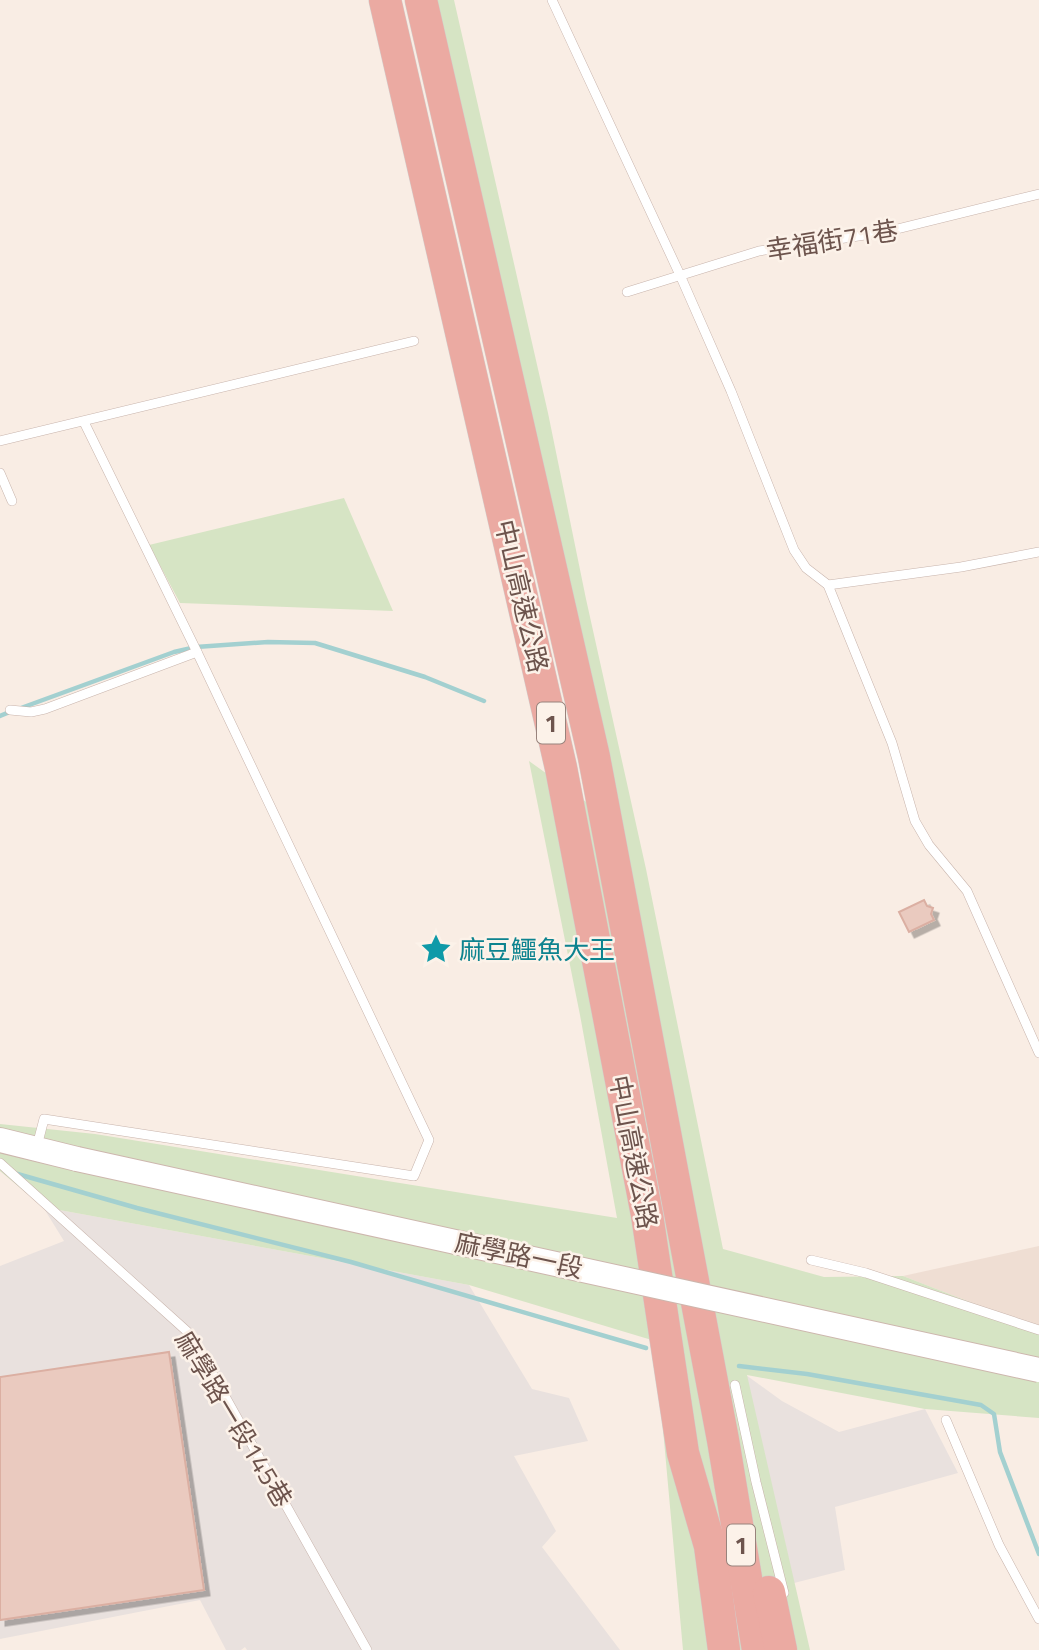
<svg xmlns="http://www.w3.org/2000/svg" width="1039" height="1650" font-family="'Titillium Web','Noto Sans TC',sans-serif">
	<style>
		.residential { fill: #efded3 }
		.industrial { fill: #e9e1de }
		.green { fill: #d6e4c4 }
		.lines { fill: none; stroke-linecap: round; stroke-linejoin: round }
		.stream { stroke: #a3d0d0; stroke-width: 4.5 }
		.building { fill: #eacabf; stroke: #dbafa2; stroke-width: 2; filter: url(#shadow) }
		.lane-casing { stroke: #c8b4ac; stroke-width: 10 }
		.secondary-casing { stroke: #cdb6ad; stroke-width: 26 }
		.highway-casing { stroke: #d3ccca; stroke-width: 33 }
		.lane { stroke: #fff; stroke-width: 9 }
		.secondary { stroke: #fff; stroke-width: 24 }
		.highway { stroke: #ebaaa2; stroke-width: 32 }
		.secondary-bridge-casing { stroke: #cdb6ad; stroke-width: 26; stroke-linecap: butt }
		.secondary-bridge { stroke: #fff; stroke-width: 24 }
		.labels { text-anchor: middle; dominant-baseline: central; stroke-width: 5; stroke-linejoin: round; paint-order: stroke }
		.shield { fill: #fcf2e9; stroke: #98837c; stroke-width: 2 }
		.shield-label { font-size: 24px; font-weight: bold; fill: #6d544d }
		.street-label { font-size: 26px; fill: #6d544d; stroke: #fcf2e9 }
		.culture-label { font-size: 26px; fill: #0d838f; stroke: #fcf2e9; text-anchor: start }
	</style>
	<defs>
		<filter id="shadow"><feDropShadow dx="5.5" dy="5.5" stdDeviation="0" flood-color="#0004"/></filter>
	</defs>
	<rect width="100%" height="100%" fill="#f9ede4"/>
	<path class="residential" d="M1039,1246V1329L903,1276Z"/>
	<g class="industrial">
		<path d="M43,1207L469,1285L532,1389L569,1398L588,1441L514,1456L556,1531L542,1547L620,1650H247L245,1647L241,1650H226L200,1600L0,1639V1266L64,1241Z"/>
		<path d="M746,1375L782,1401L839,1432L925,1409L958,1473L835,1507L845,1570L794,1583Z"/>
	</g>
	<g class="green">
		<path d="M432,0H454L548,413L586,599L646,869L723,1249L824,1277L903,1276L1039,1329V1418L925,1409L747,1375L810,1650H683L655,1341L469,1285L43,1207L0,1171V1124L95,1134L617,1218L580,1015L529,761L610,819Z"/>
		<path d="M344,498L393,611L180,603L149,545Z"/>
	</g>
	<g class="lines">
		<g class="stream">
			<path d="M21,708L174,652L196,647L268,642L315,643L425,677L484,701"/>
			<path d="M0,716L12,711"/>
			<path d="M14,1173L137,1208L351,1262L646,1348"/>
			<path d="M739,1366L807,1374L981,1405L994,1414L1000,1452L1039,1554"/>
		</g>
	</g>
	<g class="building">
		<path d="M924,900L927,906L933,908L931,914L934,920L909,932L899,912Z"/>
		<path d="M169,1352L204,1590L0,1620V1377Z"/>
	</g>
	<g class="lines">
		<g class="lane-casing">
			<g id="lane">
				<path d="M552,0L680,275L731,391L794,550L806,568L828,585"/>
				<path d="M627,292L759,251L885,232L1039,194"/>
				<path d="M0,441L414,341"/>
				<path d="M0,473L12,501"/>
				<path d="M1039,552L961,567L828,585L892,743L915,821L929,845L967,891L1039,1053"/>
				<path d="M10,710L31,712L45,709L197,652"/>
				<path d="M37,1146L44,1119L414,1176L429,1140L197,652L84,422"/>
				<path d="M0,1163L190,1334L367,1650"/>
				<path d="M811,1260L866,1273L1039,1330"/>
				<path d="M735,1385L756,1482L784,1593"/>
				<path d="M946,1420L999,1545L1039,1619"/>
			</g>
		</g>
		<g class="secondary-casing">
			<path id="secondary" d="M0,1140L77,1159"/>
		</g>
		<g class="highway-casing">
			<g id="highway">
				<path d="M385,0L561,768L647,1215L683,1453L710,1546L724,1650"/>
				<path d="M421,0L594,757L723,1440L758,1650"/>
				<path d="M769,1592L781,1650"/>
			</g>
		</g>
		<use href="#lane" class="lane"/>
		<use href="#secondary" class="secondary"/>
		<use href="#highway" class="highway"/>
		<g class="secondary-bridge-casing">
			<path id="secondary-bridge" d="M77,1159L1039,1370"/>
		</g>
		<use href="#secondary-bridge" class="secondary-bridge"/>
	</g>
	<defs>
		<g id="sight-bare" transform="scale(2.415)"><path d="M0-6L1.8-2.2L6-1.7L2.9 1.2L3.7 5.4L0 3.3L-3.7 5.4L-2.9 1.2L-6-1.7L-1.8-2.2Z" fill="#0f9aa8" stroke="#fcf2e9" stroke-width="2.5" paint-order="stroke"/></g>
	</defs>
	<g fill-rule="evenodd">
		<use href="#sight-bare" x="436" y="949"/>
	</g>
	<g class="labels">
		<g class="shield">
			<rect x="537" y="702.5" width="28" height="41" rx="5"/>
			<rect x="727" y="1524.5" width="28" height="41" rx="5"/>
		</g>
		<g class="shield-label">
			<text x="551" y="723">1</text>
			<text x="741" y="1545">1</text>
		</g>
		<g class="street-label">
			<text transform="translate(832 240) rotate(-9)">幸福街71巷</text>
			<text transform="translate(522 596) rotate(77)">中山高速公路</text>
			<text transform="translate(634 1152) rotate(79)">中山高速公路</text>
			<text transform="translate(519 1255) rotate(12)">麻學路一段</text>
			<text transform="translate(234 1419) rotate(59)">麻學路一段145巷</text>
		</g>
		<g class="culture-label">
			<text x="459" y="949">麻豆鱷魚大王</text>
		</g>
	</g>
</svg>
